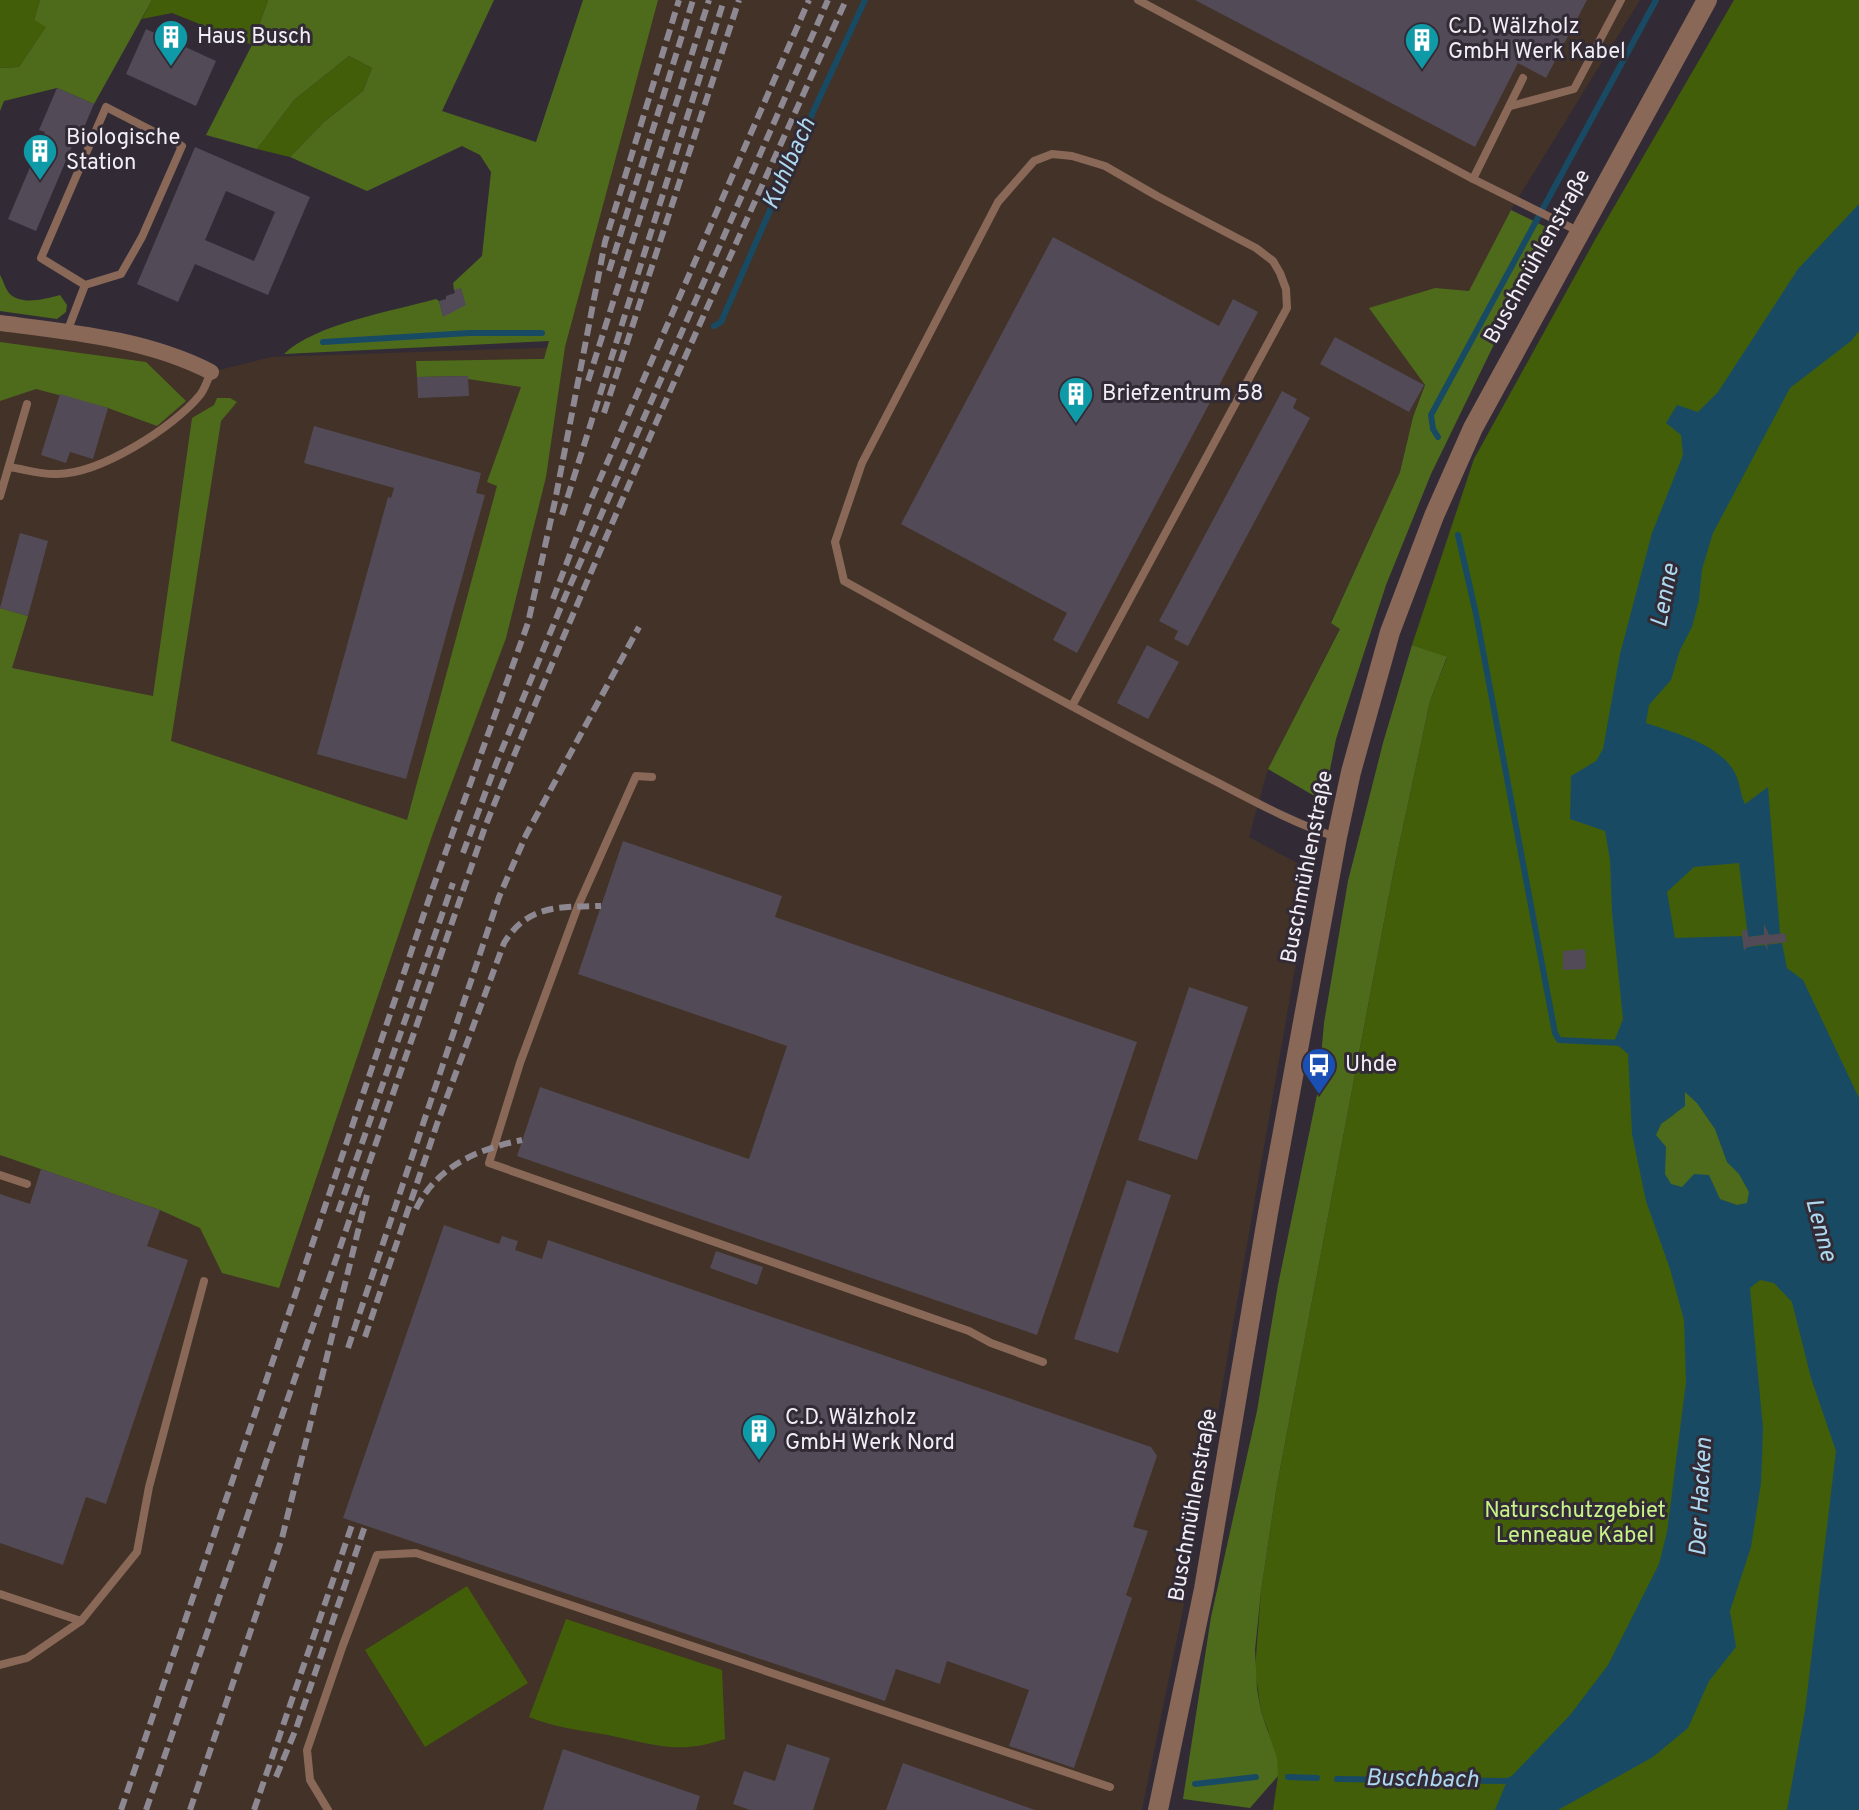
<svg xmlns="http://www.w3.org/2000/svg" width="1859" height="1810" font-family="Overpass,sans-serif">
	<style>
		.industrial { fill: #423227 }
		.green { fill: #425e09 }
		.forest { fill: #4e6b1c }
		.water { fill: #184b63; fill-rule: evenodd }
		.lines { fill: none; stroke-linecap: round; stroke-linejoin: round }
		.stream { stroke: #184b63; stroke-width: 6 }
		.building { fill: #524b57; fill-rule: evenodd }
		.service { stroke: #896858; stroke-width: 8 }
		.minor { stroke: #896858; stroke-width: 16 }
		.tertiary { stroke: #896858; stroke-width: 20 }
		.rail { stroke: #8d8891; stroke-width: 6; stroke-dasharray: 12 6; stroke-linecap: butt }
		.labels { text-anchor: middle; dominant-baseline: central; stroke-width: 6; stroke-linejoin: round; paint-order: stroke }
		.poi-label { font-size: 22px; fill: #f2eef5; stroke: #322b36; text-anchor: start }
		.street-label { font-size: 22px; fill: #f2eef5; stroke: #322b36 }
		.park-label { font-size: 22px; fill: #c6f288; stroke: #322b36 }
		.water-label { font-size: 24px; font-style: italic; fill: #add8f0; stroke: #322b36 }
	</style>
	<rect width="100%" height="100%" fill="#322b36"/>
	<path class="industrial" d="M653,0H1640L1511,210L1425,385L1413,417L1400,472L1331,622L1340,628L1268,769L1249,837L1312,871L1187,1590L1142,1810H0V323L155,348L211,372L271,357L565,347Z"/>
	<g class="green">
		<path d="M0,0H40L34,20L47,26L19,67L0,68Z"/>
		<path d="M152,0H268L252,45L172,13L142,19Z"/>
		<path d="M1734,0H1859V1810H1273L1278,1776L1268,1730L1261,1711L1255,1670L1261,1591L1277,1485L1394,869L1430,701L1447,658L1412,645L1474,459L1596,238Z"/>
		<path d="M349,56L372,68L363,91L324,122L290,157L257,149L294,100Z"/>
		<path d="M467,1586L528,1683L425,1747L365,1650Z"/>
		<path d="M566,1619L722,1670L725,1739C675,1756 651,1743 602,1734C577,1730 554,1727 529,1717Z"/>
	</g>
	<g class="forest">
		<path d="M40,0H152L94,104L57,88L4,101L0,111V68L19,67L46,27L34,20Z"/>
		<path d="M268,0H494L442,111L536,142L583,0H658L565,347L546,477L506,638L433,833L279,1288L222,1273L200,1228L160,1210L0,1155V608L28,616L12,668L153,696L192,418L214,405L217,398H230L237,402L221,421L171,741L407,820L497,486L487,482L521,387L468,379V376L417,377L416,361L544,359L549,341L284,354C315,324 393,311 436,299L439,301L443,316L465,305L461,289L454,290L453,283L482,256L491,172L480,155L462,146L367,191L290,157L324,122L363,91L372,68L349,56L294,100L257,149L206,135L252,45Z"/>
		<path d="M1511,210L1550,229L1431,474L1386,585L1336,739L1327,785L1318,798L1268,769L1340,629L1331,623L1400,472L1413,417L1425,385L1369,308L1435,288L1469,291Z"/>
		<path d="M0,275C3,280 5,288 9,293C20,306 46,299 60,295L67,305L66,312L57,319L0,311Z"/>
		<path d="M0,342L146,362L186,401L157,426L108,408L36,389L0,401Z"/>
		<path d="M1412,645L1447,657L1430,701L1394,869L1277,1485L1261,1591L1255,1650L1257,1689L1261,1711L1277,1758L1278,1776L1250,1808L1183,1799L1211,1617L1257,1411L1278,1285L1318,1090L1324,1023L1348,881L1383,743Z"/>
		<path d="M1684,1091L1697,1103L1715,1129L1727,1162L1739,1174L1749,1192L1747,1204L1737,1205L1671,1184L1664,1174L1666,1147L1656,1135L1661,1124L1674,1115Z"/>
	</g>
	<path class="water" d="M1859,204V331L1851,341L1790,388L1713,533L1702,569L1699,600L1692,627L1680,650L1671,680L1649,705L1646,723C1674,733 1719,743 1735,773C1740,782 1740,794 1745,804L1768,787L1780,934L1769,935L1764,924V935L1748,937L1739,863L1694,867L1667,892L1675,938L1742,936L1744,950L1747,947L1782,943L1787,968L1803,980L1859,1098V1810H1787L1805,1711L1836,1451L1811,1378L1792,1302L1774,1283L1760,1280L1750,1288L1763,1429L1761,1483L1751,1547L1730,1611L1736,1647L1709,1681L1688,1728L1653,1757L1558,1810H1495L1507,1781L1570,1715L1608,1665L1659,1564L1667,1532L1686,1382L1684,1320L1670,1269L1646,1201L1632,1134L1628,1054L1614,1042L1623,1019L1612,912L1610,860L1605,831L1570,819L1571,776L1596,761L1603,749L1620,654L1652,533L1683,455L1681,435L1666,423L1677,405L1698,412L1718,392L1798,269ZM1685,1092L1697,1103L1715,1129L1727,1162L1739,1174L1749,1192L1747,1203L1737,1205L1720,1199L1709,1175L1694,1174L1682,1187L1671,1184L1665,1174L1666,1147L1656,1135L1661,1124L1685,1106Z"/>
	<g class="lines">
		<g class="stream">
			<path d="M714,326L721,322L778,192L804,145L812,114L865,0"/>
			<path d="M323,342L469,333H542"/>
			<path d="M1438,437L1433,429L1431,415L1656,0"/>
			<path d="M1458,535L1476,614L1555,1033L1559,1040L1622,1043"/>
			<path d="M1288,1777L1317,1778"/>
			<path d="M1337,1779L1507,1781L1515,1778"/>
			<path d="M1195,1784L1256,1777"/>
		</g>
	</g>
	<g class="building">
		<path d="M1195,0H1587L1546,78L1518,63L1475,147Z"/>
		<path d="M146,29L216,61L196,106L126,74Z"/>
		<path d="M57,88L94,104L76,146L73,144L36,231L8,219L45,132L39,130Z"/>
		<path d="M195,147L310,197L268,295L195,264L178,302L137,284ZM226,191L275,212L254,261L205,240Z"/>
		<path d="M1053,237L1219,326L1233,299L1258,312L1077,653L1053,640L1067,613L901,524Z"/>
		<path d="M461,288L466,305L443,317L439,301L446,299V296L455,293L454,290Z"/>
		<path d="M1335,337L1424,385L1409,412L1320,364Z"/>
		<path d="M468,376L469,396L418,398L417,377Z"/>
		<path d="M1282,391L1297,399L1293,408L1310,418L1188,646L1174,639L1178,631L1159,621Z"/>
		<path d="M60,394L108,408L93,459L70,452L66,463L41,455Z"/>
		<path d="M314,426L481,473L476,493L485,495L406,779L317,754L388,497L391,498L394,488L304,463Z"/>
		<path d="M20,533L48,541L28,616L0,608Z"/>
		<path d="M1147,645L1179,662L1148,719L1117,703Z"/>
		<path d="M623,841L782,896L775,917L1137,1042L1037,1335L517,1156L540,1087L749,1159L787,1046L578,974Z"/>
		<path d="M1764,924L1769,935L1785,933L1787,942L1767,944L1768,950L1764,944L1747,947L1744,951L1742,931L1747,929L1748,937L1764,935Z"/>
		<path d="M1585,949L1586,969L1563,970V951Z"/>
		<path d="M1189,987L1248,1007L1197,1160L1138,1140Z"/>
		<path d="M41,1169L160,1210L147,1246L188,1260L106,1504L86,1497L63,1565L0,1543V1194L30,1204Z"/>
		<path d="M1127,1180L1171,1195L1118,1353L1074,1339Z"/>
		<path d="M444,1225L499,1244L502,1236L518,1241L515,1250L542,1259L548,1240L1151,1447L1157,1456L1133,1527L1148,1531L1126,1595L1132,1598L1074,1768L1009,1746L1029,1690L947,1661L940,1684L896,1669L885,1701L343,1518Z"/>
		<path d="M716,1251L763,1267L757,1285L710,1268Z"/>
		<path d="M787,1744L830,1758L813,1810H750L733,1804L744,1771L775,1781Z"/>
		<path d="M563,1749L700,1796L696,1810H543Z"/>
		<path d="M903,1763L1035,1810H886Z"/>
	</g>
	<g class="lines">
		<g class="service">
			<path d="M1138,0L1473,179L1580,232"/>
			<path d="M1511,106L1574,89L1621,0"/>
			<path d="M106,107L182,146L142,237L121,274L85,285L41,258Z"/>
			<path d="M1473,179L1523,78"/>
			<path d="M67,332L85,285"/>
			<path d="M9,467C24,469 42,475 57,474C100,474 174,427 200,395C205,389 207,380 211,373"/>
			<path d="M0,496L27,404"/>
			<path d="M1072,706L1287,308L1286,289L1280,273L1273,261L1256,248L1157,196L1105,166L1072,156L1052,154L1034,161L998,202L862,463L835,542L844,581C960,645 1075,710 1193,770C1240,793 1286,821 1336,837"/>
			<path d="M652,777L636,776L578,906L520,1063L489,1163L969,1331L991,1343L1043,1362"/>
			<path d="M0,1175L27,1184"/>
			<path d="M0,1594L81,1621L137,1552L149,1487L204,1281"/>
			<path d="M0,1665L27,1658L81,1621"/>
			<path d="M328,1810L310,1780L307,1750L343,1645L377,1555L416,1553L1110,1787"/>
		</g>
		<path class="minor" d="M0,323C71,332 147,339 211,372"/>
		<path class="tertiary" d="M1158,1810L1204,1589L1268,1213L1337,837L1351,772L1390,632L1434,516L1473,428L1707,0"/>
		<g class="rail">
			<path d="M609,271L693,0"/>
			<path d="M588,381L709,0"/>
			<path d="M604,413L739,0"/>
			<path d="M562,515L724,0"/>
			<path d="M553,599L590,502L809,0"/>
			<path d="M463,853L496,764L565,597L828,0"/>
			<path d="M416,1209C437,1166 478,1149 522,1140"/>
			<path d="M338,1212L453,883"/>
			<path d="M365,1337L437,1124L504,943C528,904 560,907 601,906"/>
			<path d="M348,1348L499,897L526,835L639,627"/>
			<path d="M276,1777L296,1729L365,1526"/>
			<path d="M121,1810L430,896L528,623L555,501L605,242L679,0"/>
			<path d="M146,1810L485,827C597,548 722,274 846,0"/>
			<path d="M190,1810L282,1538L367,1195"/>
			<path d="M254,1810L353,1522"/>
		</g>
	</g>
	<defs>
		<g id="building-pin" transform="scale(1.8)"><path d="M0 17L-7.5 6A9.5 9.5 0 1 1 7.5 6Z" fill="#0f9aa8" stroke="#322b36"/><path d="M-4-6H4V6H1V3H-1V6H-4ZM-2.5-4.3h1.7v1.8h-1.7ZM.8-4.3h1.7v1.8H.8ZM-2.5-1h1.7V.8h-1.7ZM.8-1h1.7V.8H.8Z" fill="#fff"/></g>
		<g id="bus-pin" transform="scale(1.8)"><path d="M0 17L-7.5 6A9.5 9.5 0 1 1 7.5 6Z" fill="#1a4fb4" stroke="#322b36"/><path d="M-5-6H5V4H4V6H2V4H-2V6H-4V4H-5ZM-3.5-4V0h7V-4ZM-3.5 1.2v1.5H-2V1.2ZM2 1.2v1.5H3.5V1.2Z" fill="#fff"/></g>
	</defs>
	<g fill-rule="evenodd">
		<use href="#building-pin" x="171" y="37"/>
		<use href="#building-pin" x="1422" y="40"/>
		<use href="#building-pin" x="40" y="151"/>
		<use href="#building-pin" x="1076" y="394"/>
		<use href="#bus-pin" x="1319" y="1065"/>
		<use href="#building-pin" x="759" y="1431"/>
	</g>
	<g class="labels">
		<g class="poi-label">
			<text x="1448" y="27">C.D. Wälzholz<tspan x="1448" dy="25">GmbH Werk Kabel</tspan></text>
			<text x="197" y="37">Haus Busch</text>
			<text x="66" y="138">Biologische<tspan x="66" dy="25">Station</tspan></text>
			<text x="1102" y="394">Briefzentrum 58</text>
			<text x="1345" y="1065">Uhde</text>
			<text x="785" y="1418">C.D. Wälzholz<tspan x="785" dy="25">GmbH Werk Nord</tspan></text>
		</g>
		<g class="street-label">
			<text transform="translate(1538 257) rotate(-61)">Buschmühlenstraße</text>
			<text transform="translate(1308 867) rotate(-79)">Buschmühlenstraße</text>
			<text transform="translate(1194 1505) rotate(-80)">Buschmühlenstraße</text>
		</g>
		<g class="park-label">
			<text x="1575" y="1511">Naturschutzgebiet<tspan x="1575" dy="25">Lenneaue Kabel</tspan></text>
		</g>
		<g class="water-label">
			<text transform="translate(790 164) rotate(-66)">Kuhlbach</text>
			<text transform="translate(1666 596) rotate(-79)">Lenne</text>
			<text transform="translate(1820 1230) rotate(75)">Lenne</text>
			<text transform="translate(1702 1497) rotate(-87)">Der Hacken</text>
			<text transform="translate(1422 1780) rotate(1)">Buschbach</text>
		</g>
	</g>
</svg>
